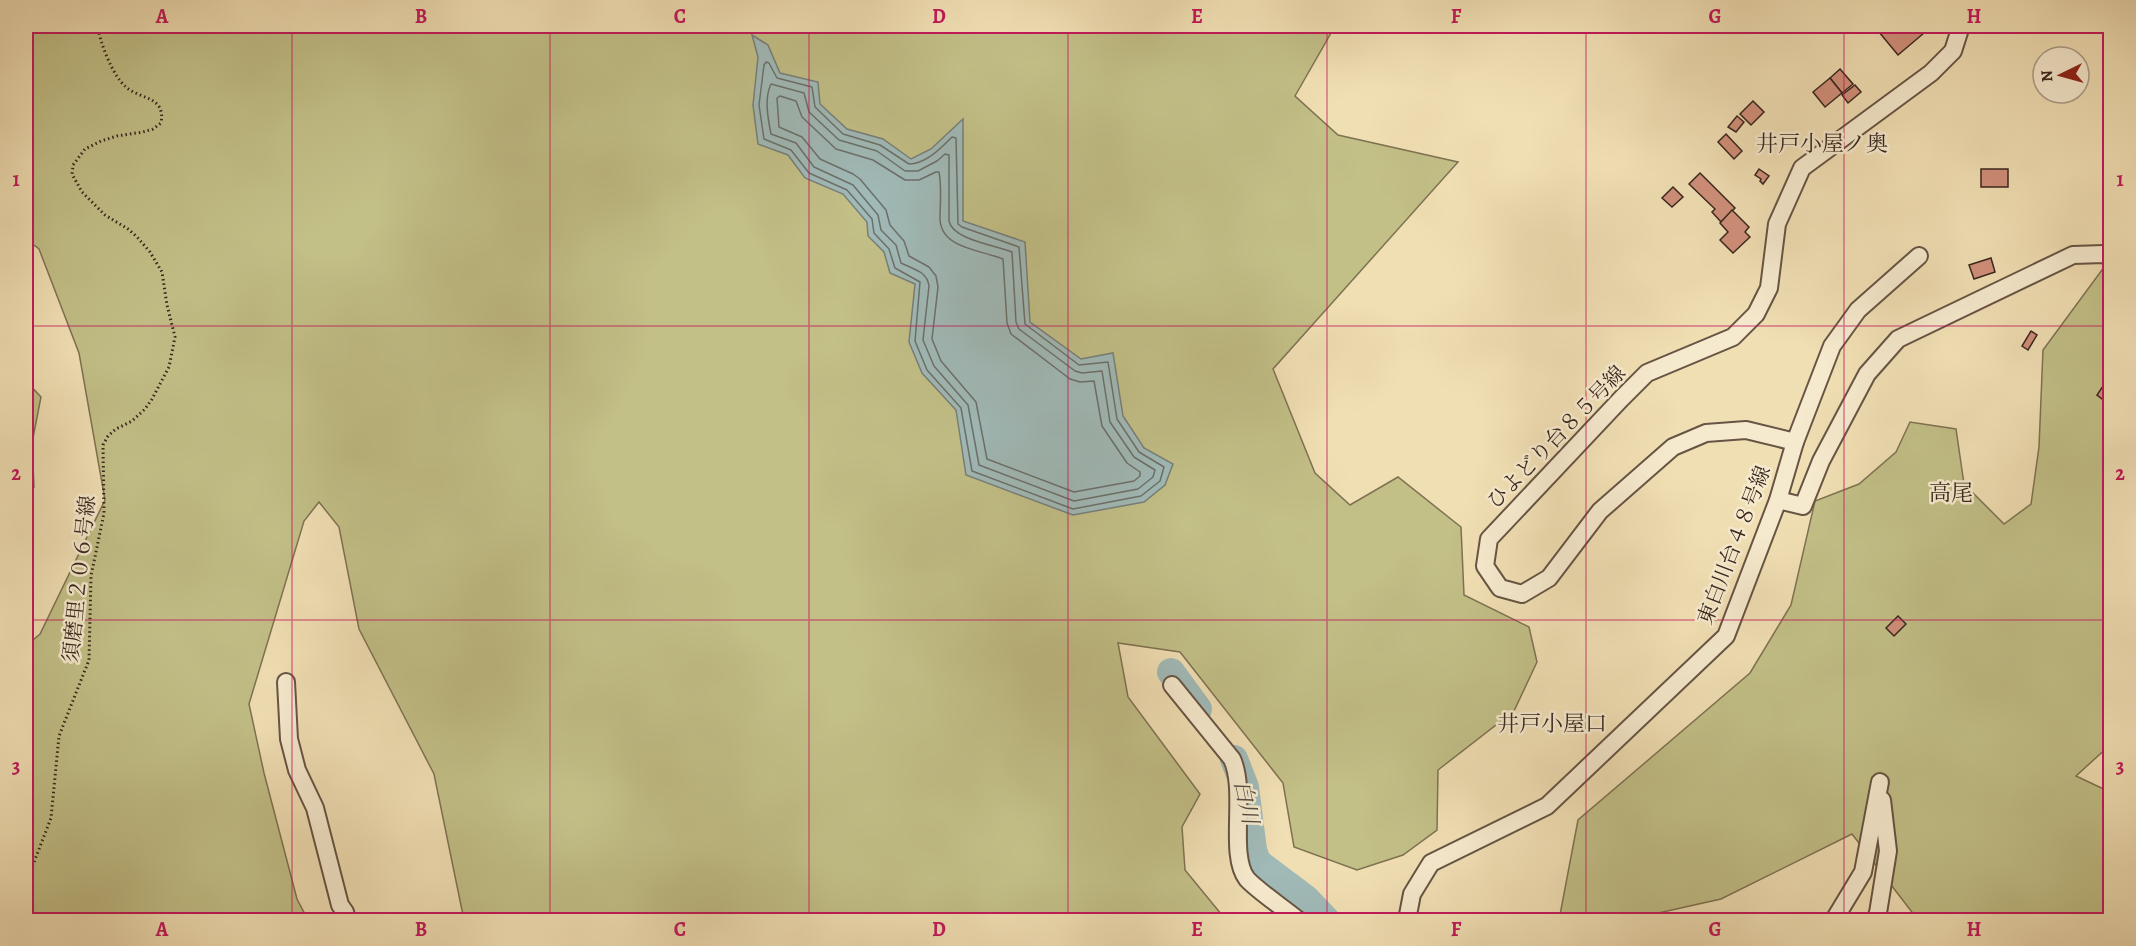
<svg xmlns="http://www.w3.org/2000/svg" width="2136" height="946" font-family="Alegreya,'Noto Serif JP',serif">
	<style>
		.green { fill: #c2bf87; stroke: #7e7252; stroke-width: 1.5 }
		.water { fill: #a0bab8; stroke: #777f7a; stroke-width: 1.5 }
		.lines { fill: none; stroke-linecap: round; stroke-linejoin: round }
		.shore { stroke: #6c706b; stroke-width: 1.5 }
		.river { stroke: #a0bab8; stroke-width: 28 }
		.building { fill: #d1907b; stroke: #39261e; stroke-width: 1.5 }
		.minor-casing { stroke: #675444; stroke-width: 20 }
		.path { stroke: #39261e; stroke-width: 3; stroke-dasharray: 1.5 3; stroke-linecap: butt }
		.minor { stroke: #f6eace; stroke-width: 16 }
		.grid { fill: none; stroke: #c2185b; stroke-width: 1.5; stroke-opacity: 0.55 }
		.labels { text-anchor: middle; dominant-baseline: central; stroke-width: 5; stroke-linejoin: round; paint-order: stroke }
		.street-label { font-size: 21px; fill: #39261e; stroke: #f6eace }
		.neighbourhood-label { font-size: 22px; fill: #39261e; stroke: #f6eace }
		.water-label { font-size: 22px; font-style: italic; fill: #534b44; stroke: #f6eace }
		.neatline { fill: none; stroke: #c2185b; stroke-width: 2 }
		.grid-label { font-size: 20px; text-anchor: middle; font-weight: bold; fill: #c2185b }
	</style>
	<rect width="100%" height="100%" fill="#f1dfb4"/>
	<filter id="stains"><feTurbulence type="fractalNoise" baseFrequency=".00333" numOctaves="4"/><feColorMatrix values="0 0 0 0 .2 0 0 0 0 .09 0 0 0 0 .02 0 0 0 .5 -.17"/></filter>
	<radialGradient id="worn" r=".72"><stop offset=".6" stop-color="#630" stop-opacity="0"/><stop offset="1" stop-color="#630" stop-opacity=".3"/></radialGradient>
	<g class="green">
		<path d="M26,26H1335L1295,96L1338,135L1458,162L1273,369L1315,473L1350,505L1398,477L1461,527L1464,595L1529,627L1537,662L1514,711L1438,770L1437,830L1403,855L1357,870L1294,847L1283,783L1180,652L1118,643L1128,697L1200,794L1182,827L1185,870L1226,920H464L434,774L359,629L339,527L319,502L304,521L249,704L264,773L297,899L308,920H26V646L40,634L105,500L79,353L39,249L26,239Z"/>
		<path d="M2110,259V745L2076,776L2110,792V920H1985L1984,918L1975,920H1918L1852,834L1721,899L1627,920H1559L1578,820L1750,673L1791,605L1815,501L1859,484L1896,452L1910,422L1956,429L1964,484L2004,524L2031,504L2039,447L2043,350Z"/>
		<path d="M26,381L41,397L32,443L34,487L26,499Z"/>
	</g>
	<path class="water" d="M752,35L768,45L780,73L818,82L820,104L847,129L883,139L911,159L931,149L963,119V221L1025,242L1030,322L1081,359L1113,353L1123,416L1144,448L1173,464L1165,485L1144,502L1073,515L966,475L956,410L922,373L909,342L915,284L890,273L884,252L868,236L867,222L843,194L805,178L788,155L758,144L753,105L758,57Z"/>
	<g class="lines">
		<g class="shore">
			<path d="M766,62L769,63L777,78L812,87L815,107L843,134L880,145L909,164C926,164 941,148 952,137L956,138L958,224L962,227L1019,247L1025,324L1079,365L1108,362L1117,419L1139,452L1164,467L1160,481L1141,496L1073,509L972,471L961,408L927,370L915,341L920,282L895,268L889,249L874,233L872,219L847,190L809,173L791,150L764,139L759,105L764,65Z"/>
			<path d="M771,84L804,93L809,112L839,140L877,151L905,171H918L937,161L945,154L949,155V221C953,240 995,245 1012,252L1016,322L1019,329L1075,371L1082,373L1102,371L1110,422L1134,457L1155,470L1153,477L1138,489L1074,501L979,465L968,405L934,366L923,340L929,286C927,271 913,269 901,263L896,245L881,230L878,215L853,185L814,167L796,143L771,134C768,119 764,98 771,84Z"/>
			<path d="M780,96L796,101L802,117L836,149L873,160L905,180H919L936,172H939C942,187 940,204 940,219C941,249 982,250 1003,259L1007,323L1011,334L1070,379L1080,382L1094,381L1102,426L1127,463L1140,472V476L1134,481L1074,492L987,459L976,402L941,361L932,339L938,287L936,276L929,267L909,256L904,241L890,225L886,210L860,179L853,174L820,159L802,137L779,127L777,98Z"/>
		</g>
		<g class="river">
			<path d="M1171,672L1198,709"/>
			<path d="M1234,759L1245,787L1253,850L1257,862L1306,899L1326,920"/>
		</g>
	</g>
	<g class="building">
		<path d="M1874,26H1918L1924,33L1898,55Z"/>
		<path d="M1840,69L1853,84L1842,93L1830,78Z"/>
		<path d="M1830,78L1842,93L1825,107L1813,92Z"/>
		<path d="M1855,85L1861,92L1848,103L1842,95Z"/>
		<path d="M1753,101L1764,112L1751,125L1740,114Z"/>
		<path d="M1737,116L1744,122L1736,132L1728,127Z"/>
		<path d="M1726,134L1742,151L1734,159L1718,142Z"/>
		<path d="M1759,169L1769,176L1763,184L1760,181L1761,179L1755,175Z"/>
		<rect x="1981" y="169" width="27" height="18"/>
		<path d="M1700,173L1735,208L1721,222L1712,212L1715,209L1689,184Z"/>
		<path d="M1673,187L1683,197L1672,207L1662,198Z"/>
		<path d="M1732,210L1749,227L1745,232L1750,237L1733,253L1720,240L1728,232L1720,223Z"/>
		<path d="M1991,258L1995,272L1974,279L1969,265Z"/>
		<path d="M2031,331L2037,335L2028,350L2022,346Z"/>
		<path d="M2103,386L2110,391L2106,402L2097,395Z"/>
		<path d="M1898,616L1906,624L1894,636L1886,628Z"/>
	</g>
	<g class="lines">
		<g class="minor-casing">
			<g id="minor">
				<path d="M1795,442L1746,430L1706,433L1673,447L1600,511L1549,578L1522,594L1500,588L1485,566L1489,539L1621,399L1647,373L1733,337L1756,314L1769,288L1777,224L1802,168L1931,73L1953,51L1961,26"/>
				<path d="M1778,500L1803,506L1821,461L1867,374L1898,339L2073,255L2104,254L2110,258"/>
				<path d="M286,682L289,739L297,770L315,808L340,905L345,912L347,920"/>
				<path d="M1172,685L1232,759C1247,791 1228,855 1247,879C1258,891 1285,909 1298,920"/>
				<path d="M1407,920L1412,894L1431,863L1547,806L1726,636L1778,500L1795,442L1832,346L1858,310L1919,256"/>
				<path d="M1834,920L1863,872L1880,782"/>
				<path d="M1875,920L1878,913L1888,851L1882,800"/>
			</g>
		</g>
		<path class="path" d="M26,883L51,818L59,736L89,660L91,576L104,513L103,445L108,436L116,429L132,421L145,409L152,399L169,367L175,337L167,305L162,272L150,252L137,237L128,229L105,215L82,192L72,174L73,165L85,149L101,141L117,136L143,132L153,129L161,123C166,95 139,100 125,86C113,76 99,41 98,26"/>
		<use href="#minor" class="minor"/>
	</g>
	<path class="grid" d="M292,26V920M550,26V920M809,26V920M1068,26V920M1327,26V920M1586,26V920M1844,26V920M26,326H2110M26,620H2110"/>
	<g class="labels">
		<g class="street-label">
			<text transform="translate(1556 437) rotate(-46)">ひよどり台８５号線</text>
			<text transform="translate(1734 545) rotate(-69)">東白川台４８号線</text>
			<text transform="translate(79 579) rotate(-84)">須磨里２０６号線</text>
		</g>
		<g class="neighbourhood-label">
			<text x="1822" y="144">井戸小屋ノ奥</text>
			<text x="1951" y="493">高尾</text>
			<text x="1552" y="724">井戸小屋口</text>
		</g>
		<g class="water-label">
			<text transform="translate(1246 802) rotate(78)">白川</text>
		</g>
	</g>
	<rect width="2136" height="946" fill="none" stroke="#f1dfb4" stroke-width="66"/>
	<g transform="translate(2061 75) rotate(265)"><circle r="28" fill="#f6eace" stroke="#aa9c88" stroke-width="1.5"/>
	<path d="M0-4.5L10 22L0 15L-10 22Z" fill="#8f2418"/>
	<text y="-9" font-size="16" font-weight="bold" text-anchor="middle" fill="#39261e">N</text>
	</g>
	<rect x="33" y="33" width="2070" height="880" class="neatline"/>
	<g class="grid-label">
		<text x="162" y="23">A</text>
		<text x="421" y="23">B</text>
		<text x="680" y="23">C</text>
		<text x="939" y="23">D</text>
		<text x="1197" y="23">E</text>
		<text x="1456" y="23">F</text>
		<text x="1715" y="23">G</text>
		<text x="1974" y="23">H</text>
		<text x="16" y="186">1</text>
		<text x="2120" y="186">1</text>
		<text x="16" y="480">2</text>
		<text x="2120" y="480">2</text>
		<text x="16" y="773">3</text>
		<text x="2120" y="773">3</text>
		<text x="162" y="936">A</text>
		<text x="421" y="936">B</text>
		<text x="680" y="936">C</text>
		<text x="939" y="936">D</text>
		<text x="1197" y="936">E</text>
		<text x="1456" y="936">F</text>
		<text x="1715" y="936">G</text>
		<text x="1974" y="936">H</text>
	</g>
	<rect width="100%" height="100%" filter="url(#stains)"/>
	<rect width="100%" height="100%" fill="url(#worn)"/>
</svg>
